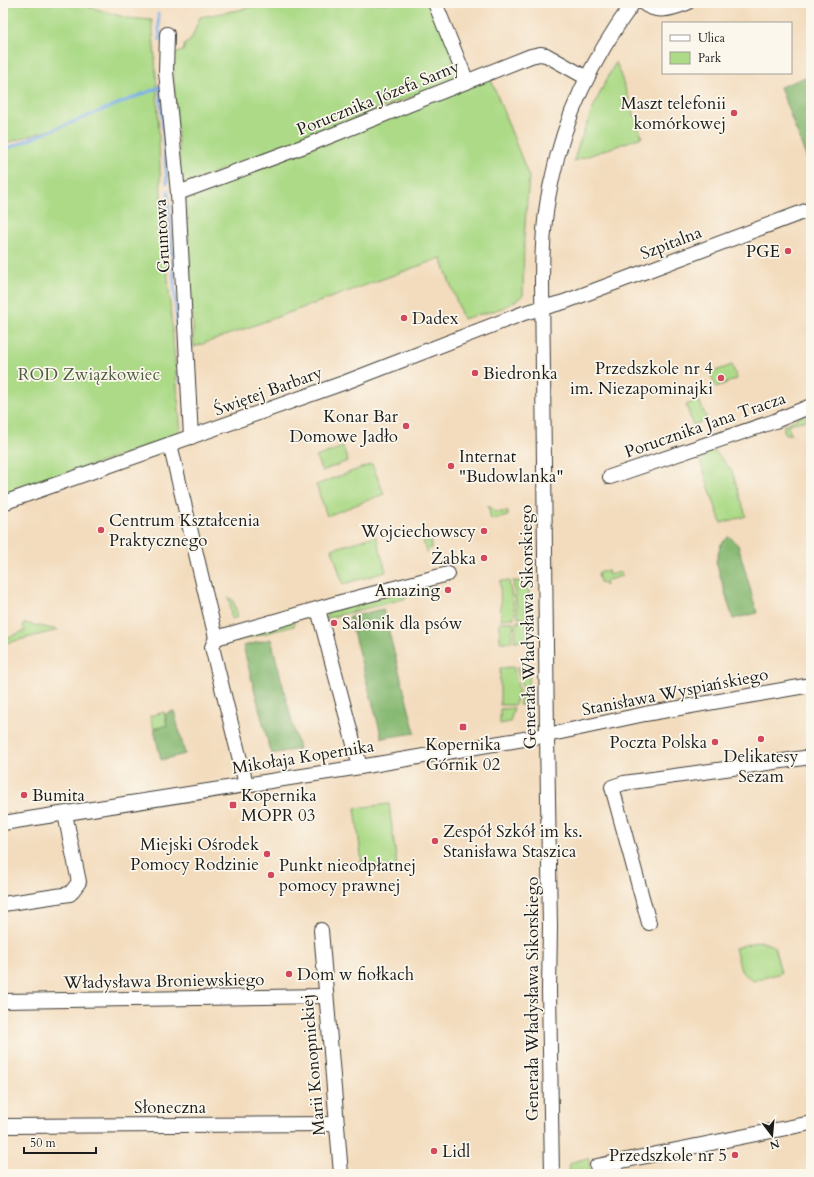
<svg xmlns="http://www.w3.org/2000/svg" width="814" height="1177" font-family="Cardo,serif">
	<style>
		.green { fill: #acda87; stroke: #647b52 }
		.forest { fill: #89ba74; stroke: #526b48 }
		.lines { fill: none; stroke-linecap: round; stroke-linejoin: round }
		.stream { stroke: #7fb0ea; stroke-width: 3 }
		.minor-casing { stroke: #3c3934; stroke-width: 16 }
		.minor { stroke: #fff; stroke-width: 14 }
		.poi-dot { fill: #d1495b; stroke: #fbf7ec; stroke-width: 1.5 }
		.labels { text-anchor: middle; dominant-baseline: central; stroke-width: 3.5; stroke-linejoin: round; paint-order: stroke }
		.street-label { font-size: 17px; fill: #1c1c1c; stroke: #fbf7ec }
		.poi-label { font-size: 17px; fill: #1c1c1c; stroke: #fbf7ec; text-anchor: start }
		.park-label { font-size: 17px; fill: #4e5e41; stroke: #fbf7ec }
	</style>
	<rect width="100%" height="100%" fill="#fbf7ec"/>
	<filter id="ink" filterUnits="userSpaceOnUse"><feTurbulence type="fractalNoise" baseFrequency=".025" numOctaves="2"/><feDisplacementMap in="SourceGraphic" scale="8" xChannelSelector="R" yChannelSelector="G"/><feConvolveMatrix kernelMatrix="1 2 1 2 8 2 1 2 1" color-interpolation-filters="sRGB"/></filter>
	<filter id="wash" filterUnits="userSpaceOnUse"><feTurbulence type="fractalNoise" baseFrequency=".012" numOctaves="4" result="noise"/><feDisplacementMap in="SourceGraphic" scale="16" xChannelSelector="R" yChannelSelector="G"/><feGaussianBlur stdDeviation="0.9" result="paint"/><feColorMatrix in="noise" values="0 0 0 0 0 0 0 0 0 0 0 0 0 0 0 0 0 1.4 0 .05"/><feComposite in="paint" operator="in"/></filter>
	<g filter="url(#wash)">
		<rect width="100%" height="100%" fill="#f3dcbd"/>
		<g class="green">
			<path d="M3,3H76L127,18L152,20L157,87L161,195L181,434L3,497V150L49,130L3,144Z"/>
			<path d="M264,3H432L462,77L183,185L180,171L172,54L183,51L185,44L191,40L200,17L239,10Z"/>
			<path d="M616,62L642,137L574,161C576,151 580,141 584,131C593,107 603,85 616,62Z"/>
			<path d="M490,77L529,177L524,237L523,295C509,310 482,313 463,319L441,258L194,347L186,196Z"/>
			<path d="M732,365L737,379L716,387L710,373Z"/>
			<path d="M699,400L707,420L693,425L686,405Z"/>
			<path d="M811,412V417L801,422L800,421L797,423L796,422L787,425L791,434H786L784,431V425Z"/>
			<path d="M343,447L348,461L322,471L316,457Z"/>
			<path d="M714,450L732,471L746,516L721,523L698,455Z"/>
			<path d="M372,464L384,494L327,516L316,485Z"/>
			<path d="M488,505L495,512H508V516L491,520Z"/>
			<path d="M425,531L427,541L431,540V548L427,552L426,551L421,532Z"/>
			<path d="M376,536L386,572L343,584L332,549Z"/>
			<path d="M608,570L609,575L621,572L622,576L605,581L606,586L600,582L598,573Z"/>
			<path d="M500,581H509L515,613L514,618L501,619Z"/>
			<path d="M513,581L527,582L529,583V618H518Z"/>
			<path d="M430,584L431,588V593L415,597C418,588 421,586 430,584Z"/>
			<path d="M399,593L407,598L324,619L330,611Z"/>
			<path d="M228,597L233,600L238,617L231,619L230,603Z"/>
			<path d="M294,621V626L236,641L235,640L234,637Z"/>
			<path d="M517,621H529V641H514Z"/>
			<path d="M500,622H514L511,642H500Z"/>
			<path d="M25,623L58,630L3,644V639L25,631L23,626Z"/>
			<path d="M513,667L519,690L515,705H500V668Z"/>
			<path d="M516,667H519L521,670H525L524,667H529L530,704L519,705L523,689Z"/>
			<path d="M514,708L510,722L500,724V709Z"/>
			<path d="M164,712L167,725L154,729L150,716Z"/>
			<path d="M389,804L397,866L363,871L355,808Z"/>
			<path d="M759,941L774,946L781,973L753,981L741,971L735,948Z"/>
			<path d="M588,1158L591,1174H569L570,1164L573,1162Z"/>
		</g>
		<g class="forest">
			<path d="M811,75V170L780,87Z"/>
			<path d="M729,536L738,545L757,613L733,619L716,562L721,544Z"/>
			<path d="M383,609L415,733L382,738L349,617Z"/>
			<path d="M271,639L299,749L271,754L243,646Z"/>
			<path d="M174,711L185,754L161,760L154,729L167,725L165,714Z"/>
		</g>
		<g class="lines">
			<g class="stream">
				<path d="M158,14L160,40"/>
				<path d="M160,86L167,183"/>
				<path d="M3,150L160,87"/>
				<path d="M168,191L181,383"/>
			</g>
		</g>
	</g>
	<g filter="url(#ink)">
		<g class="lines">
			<g class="minor-casing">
				<g id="minor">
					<path d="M435,3L467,82"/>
					<path d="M643,3C657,14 671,9 687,3"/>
					<path d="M167,34L166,72L178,193L191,437"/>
					<path d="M178,193L310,144L531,56L540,54L546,55L587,78"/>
					<path d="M170,444L216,638L212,647L246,784"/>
					<path d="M610,477L775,421L811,406"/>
					<path d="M3,503L346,382L524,313L564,302L811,209"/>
					<path d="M318,609L360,767"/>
					<path d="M216,638L341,602L448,574"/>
					<path d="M3,823L360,767L547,735L645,714L811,685"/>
					<path d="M3,904L70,894L79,882L65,814"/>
					<path d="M649,923L612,787L624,783L811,757"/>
					<path d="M321,930L341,1174"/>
					<path d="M3,1001L325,996"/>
					<path d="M3,1126L337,1124"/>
					<path d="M597,1166L811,1123"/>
					<path d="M552,1174L549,990L550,927L547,735L542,282C542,248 544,212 552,179C565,115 595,55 633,3"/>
				</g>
			</g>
			<use href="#minor" class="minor"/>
		</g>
	</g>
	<g class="poi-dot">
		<circle cx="734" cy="113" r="4"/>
		<circle cx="788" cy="251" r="4"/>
		<circle cx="404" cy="318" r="4"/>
		<circle cx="475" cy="373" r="4"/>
		<circle cx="721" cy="378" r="4"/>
		<circle cx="406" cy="426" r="4"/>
		<circle cx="451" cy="466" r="4"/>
		<circle cx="101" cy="530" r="4"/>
		<circle cx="484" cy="531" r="4"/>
		<circle cx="484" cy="558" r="4"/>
		<circle cx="448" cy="590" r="4"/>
		<circle cx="334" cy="623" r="4"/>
		<rect x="459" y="723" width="8" height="8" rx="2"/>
		<circle cx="761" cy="739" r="4"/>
		<circle cx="715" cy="742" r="4"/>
		<circle cx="24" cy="795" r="4"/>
		<rect x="229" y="801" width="8" height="8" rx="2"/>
		<circle cx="435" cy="841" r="4"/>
		<circle cx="267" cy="854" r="4"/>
		<circle cx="271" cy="875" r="4"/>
		<circle cx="289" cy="974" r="4"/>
		<circle cx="434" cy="1151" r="4"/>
		<circle cx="735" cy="1155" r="4"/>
	</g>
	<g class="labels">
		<g class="street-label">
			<text transform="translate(378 98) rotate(-22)">Porucznika Józefa Sarny</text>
			<text transform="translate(162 236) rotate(-93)">Gruntowa</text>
			<text transform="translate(671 243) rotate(-21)">Szpitalna</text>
			<text transform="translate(268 391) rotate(-20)">Świętej Barbary</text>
			<text transform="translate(705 425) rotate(-19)">Porucznika Jana Tracza</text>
			<text transform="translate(528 627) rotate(-91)">Generała Władysława Sikorskiego</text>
			<text transform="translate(675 692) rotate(-11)">Stanisława Wyspiańskiego</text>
			<text transform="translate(303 757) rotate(-9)">Mikołaja Kopernika</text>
			<text transform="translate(164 981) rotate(-1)">Władysława Broniewskiego</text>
			<text transform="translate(532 999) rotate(-90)">Generała Władysława Sikorskiego</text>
			<text transform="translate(313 1065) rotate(-95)">Marii Konopnickiej</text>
			<text x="170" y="1107">Słoneczna</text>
		</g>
		<g class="poi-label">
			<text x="726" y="103" text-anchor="end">Maszt telefonii<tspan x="726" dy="20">komórkowej</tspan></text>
			<text x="780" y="251" text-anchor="end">PGE</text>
			<text x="412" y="318">Dadex</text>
			<text x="713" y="368" text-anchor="end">Przedszkole nr 4<tspan x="713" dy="20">im. Niezapominajki</tspan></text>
			<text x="483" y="373">Biedronka</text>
			<text x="398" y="416" text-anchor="end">Konar Bar<tspan x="398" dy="20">Domowe Jadło</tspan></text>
			<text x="459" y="456">Internat<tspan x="459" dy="20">"Budowlanka"</tspan></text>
			<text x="109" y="520">Centrum Kształcenia<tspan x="109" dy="20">Praktycznego</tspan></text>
			<text x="476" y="531" text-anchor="end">Wojciechowscy</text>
			<text x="476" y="558" text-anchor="end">Żabka</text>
			<text x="440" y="590" text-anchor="end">Amazing</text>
			<text x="342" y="623">Salonik dla psów</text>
			<text x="707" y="742" text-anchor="end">Poczta Polska</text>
			<text x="463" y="744" text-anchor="middle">Kopernika<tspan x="463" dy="20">Górnik 02</tspan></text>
			<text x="761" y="756" text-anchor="middle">Delikatesy<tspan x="761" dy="20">Sezam</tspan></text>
			<text x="32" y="795">Bumita</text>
			<text x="241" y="795">Kopernika<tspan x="241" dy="20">MOPR 03</tspan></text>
			<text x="443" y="831">Zespół Szkół im ks.<tspan x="443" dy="20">Stanisława Staszica</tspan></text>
			<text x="259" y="844" text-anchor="end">Miejski Ośrodek<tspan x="259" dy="20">Pomocy Rodzinie</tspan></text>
			<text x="279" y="865">Punkt nieodpłatnej<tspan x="279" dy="20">pomocy prawnej</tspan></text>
			<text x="297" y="974">Dom w fiołkach</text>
			<text x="442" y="1151">Lidl</text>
			<text x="727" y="1155" text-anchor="end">Przedszkole nr 5</text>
		</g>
		<g class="park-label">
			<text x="89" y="374">ROD Związkowiec</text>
		</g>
	</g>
	<rect width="814" height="1177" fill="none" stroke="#fbf7ec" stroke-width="16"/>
	<rect x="662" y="22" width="130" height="52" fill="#fbf7ec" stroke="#a29f99"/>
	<rect x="670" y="35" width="20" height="6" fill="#ffffff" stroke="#a29f99"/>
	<text x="698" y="42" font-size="12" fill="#1c1c1c">Ulica</text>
	<rect x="670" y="52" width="20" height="12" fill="#acda87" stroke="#a29f99"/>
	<text x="698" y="62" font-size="12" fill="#1c1c1c">Park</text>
	<g transform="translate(772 1135) rotate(164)" stroke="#fbf7ec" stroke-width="3" paint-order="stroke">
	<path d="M0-3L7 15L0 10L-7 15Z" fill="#1c1c1c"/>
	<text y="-6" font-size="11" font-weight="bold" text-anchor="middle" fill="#1c1c1c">N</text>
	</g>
	<path d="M24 1147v6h72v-6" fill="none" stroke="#1c1c1c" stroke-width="2"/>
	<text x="30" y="1147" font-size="12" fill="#1c1c1c" stroke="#fbf7ec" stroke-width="3" paint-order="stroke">50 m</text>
</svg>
